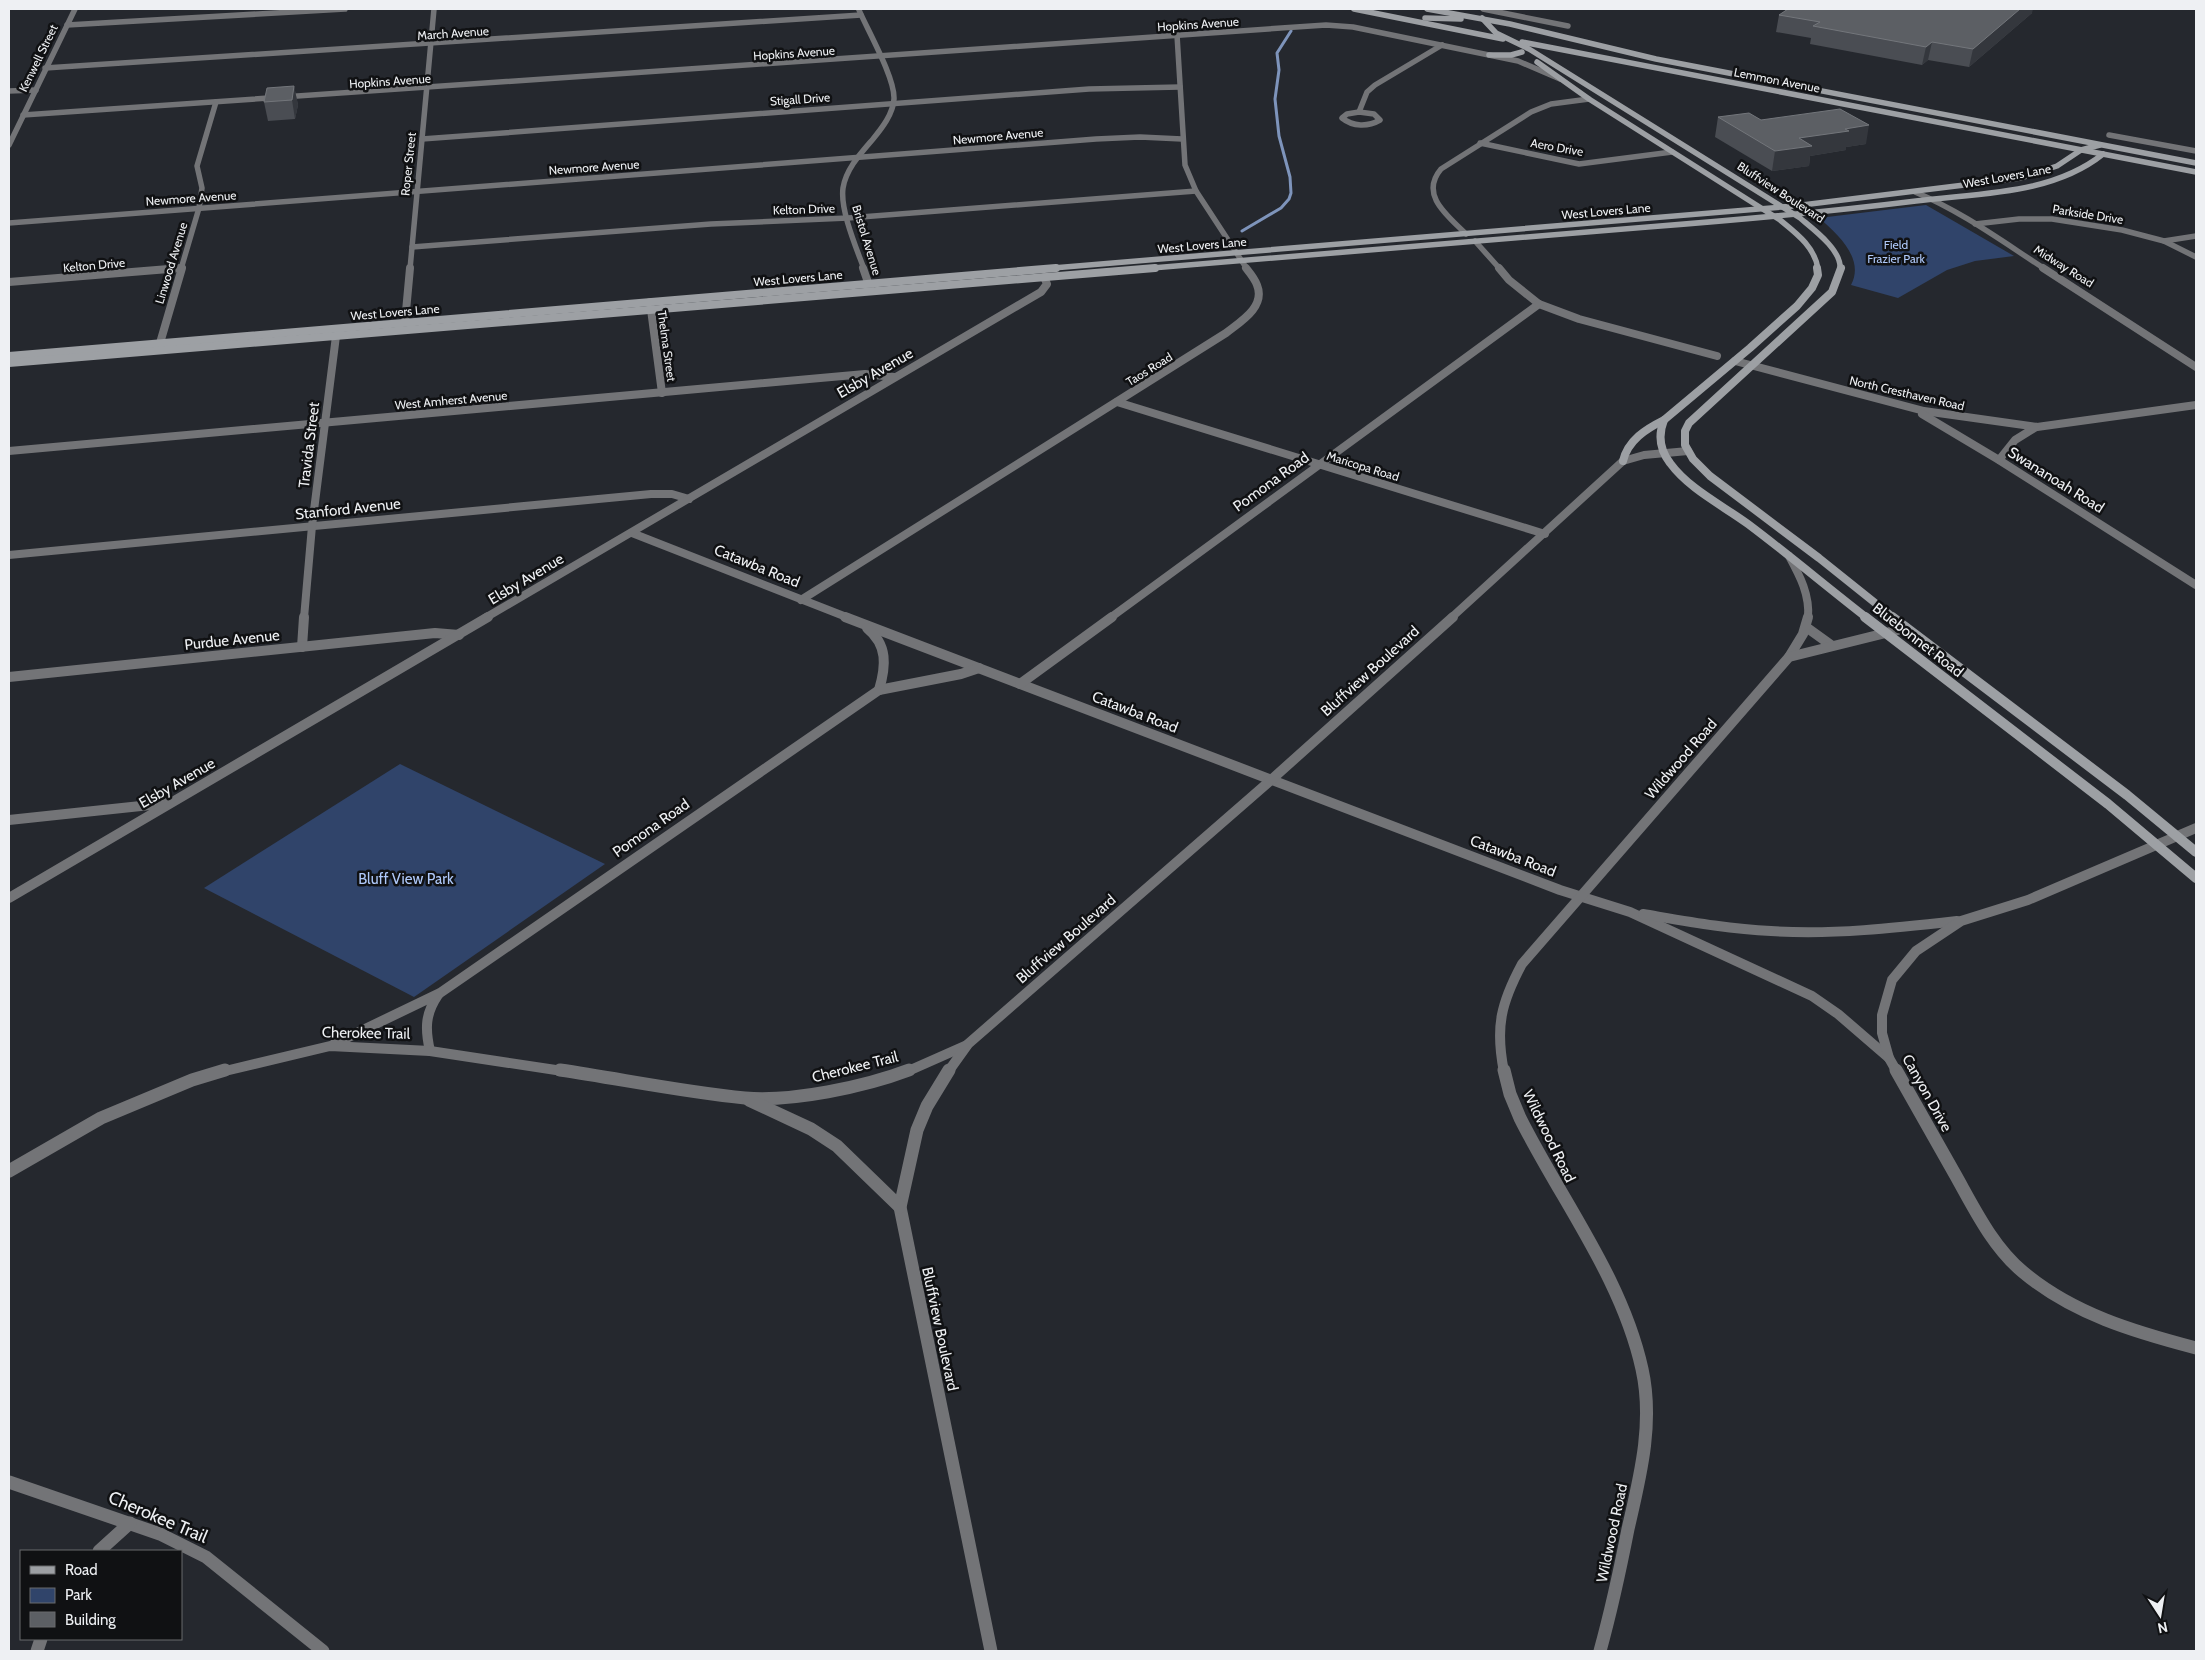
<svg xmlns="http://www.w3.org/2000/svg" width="2205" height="1660" font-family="Cabin,sans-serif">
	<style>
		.green { fill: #30446a }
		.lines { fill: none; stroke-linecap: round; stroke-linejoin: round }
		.stream { stroke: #7e94bb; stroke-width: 3 }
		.street-far3 { stroke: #737477; stroke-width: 5.5 }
		.street-far2 { stroke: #737477; stroke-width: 8 }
		.street-far1 { stroke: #737477; stroke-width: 10 }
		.street { stroke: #737477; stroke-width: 13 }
		.secondary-far2 { stroke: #9da0a4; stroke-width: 5.5 }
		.secondary-far1 { stroke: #9da0a4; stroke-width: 8 }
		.secondary { stroke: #9da0a4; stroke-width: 10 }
		.wall { fill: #4a4d53 }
		.shaded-wall { fill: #34373d }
		.building { fill: #5c5f64; stroke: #73767b }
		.labels { text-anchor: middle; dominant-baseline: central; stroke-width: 5; stroke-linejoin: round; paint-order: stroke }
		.far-street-label { font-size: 12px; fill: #eef0f3; stroke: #101113 }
		.far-park-label { font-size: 12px; fill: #afc9fa; stroke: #101113 }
		.street-label { font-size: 15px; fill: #eef0f3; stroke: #101113 }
		.park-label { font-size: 15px; fill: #afc9fa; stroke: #101113 }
		.near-street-label { font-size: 18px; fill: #eef0f3; stroke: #101113 }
	</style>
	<rect width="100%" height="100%" fill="#25282e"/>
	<g class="green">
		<path d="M1926,205L2014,256L1975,261L1947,270L1898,298L1851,285C1865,259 1838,234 1819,218Z"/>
		<path d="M400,764L605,864L414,997L204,888Z"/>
	</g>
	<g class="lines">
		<path class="stream" d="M1242,231L1281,208L1289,199L1291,193L1290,177L1279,136L1275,99L1279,70L1277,53L1291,31"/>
		<g class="street-far3">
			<path d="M1483,9L1568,26"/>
			<path d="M859,10C868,31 895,78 894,99C893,114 882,128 873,139C861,153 846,169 843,188C840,210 856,247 864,269"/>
			<path d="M67,25L345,9"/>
			<path d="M1177,35L1185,165L1196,191L1247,269"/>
			<path d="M45,68L861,15"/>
			<path d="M9,91L36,90"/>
			<path d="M1359,112L1367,92L1375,85L1442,45"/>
			<path d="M1359,112L1374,114L1380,120C1368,127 1353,127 1342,118L1347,114Z"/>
			<path d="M23,115L1326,25L1353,27L1518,61L1560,79"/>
			<path d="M2109,135L2196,151"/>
			<path d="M422,139L1089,89L1180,87"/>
			<path d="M1480,143L1579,164L1672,152"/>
			<path d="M9,145L75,9"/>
			<path d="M1915,192C1961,211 2003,242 2045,269"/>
			<path d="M9,223L1096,139L1140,137L1182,139"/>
			<path d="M1975,224L2019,219H2052L2122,230L2164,241L2196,236"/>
			<path d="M1466,234C1448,216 1419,195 1441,169L1531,112L1551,104L1589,99"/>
			<path d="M1475,241L1500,269"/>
			<path d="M2164,241L2196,257"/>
			<path d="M412,247L711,224L848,218L1196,191"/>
			<path d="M166,269L181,268"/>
			<path d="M181,269L199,208L202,188L197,166L216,102"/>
			<path d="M410,269L434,9"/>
		</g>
		<g class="street-far2">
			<path d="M863,268L871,291"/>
			<path d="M1499,268L1509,280L1539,304L1579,319L1717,356"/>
			<path d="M2043,268L2196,367"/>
			<path d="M9,282L181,268"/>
			<path d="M650,302L662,393"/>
			<path d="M405,322L410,268"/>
			<path d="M160,343L182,268"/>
			<path d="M1735,361L1924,411L2037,427L2196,405"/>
			<path d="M1117,402L1545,534"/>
			<path d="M1922,414L1999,460L2196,585"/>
			<path d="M9,451L865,374L894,377"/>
			<path d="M1999,460L2015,440L2036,427"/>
			<path d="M632,533L849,618"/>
			<path d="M9,555L651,494H672L689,499"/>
			<path d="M1789,556C1800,576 1810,595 1808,618"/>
			<path d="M801,600L1226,333C1240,322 1266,307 1257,285C1255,279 1250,273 1246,268"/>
			<path d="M304,618L312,526L336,336"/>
			<path d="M485,618L1041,292L1047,284L1044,277"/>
			<path d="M1110,618L1539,304"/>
			<path d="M1451,618L1623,461L1644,455L1688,451"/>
		</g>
		<g class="street-far1">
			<path d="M845,617L1560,890L1630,912L1812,996L1838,1014L1889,1058"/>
			<path d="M1806,627L1831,645"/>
			<path d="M867,628C888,645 886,666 879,690"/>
			<path d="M302,647L304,617"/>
			<path d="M1789,657L1803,634L1808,617"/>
			<path d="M9,677L435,633L459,635"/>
			<path d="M1020,684L1112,617"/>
			<path d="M9,820L169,803"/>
			<path d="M9,898L488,617"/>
			<path d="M1643,914C1685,921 1728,929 1771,931C1833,935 1895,928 1957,921"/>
			<path d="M334,1044L440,993L879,690L961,674L979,668"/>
			<path d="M430,1051C425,1029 425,1014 438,995"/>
			<path d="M221,1072L330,1046L430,1051L569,1072"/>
			<path d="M906,1072L967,1045"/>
			<path d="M948,1072L968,1044L1271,780L1453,617"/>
			<path d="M1504,1072C1495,1027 1501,1003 1522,964L1789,657L1906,628"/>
			<path d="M1897,1072L1889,1058L1882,1033V1015L1892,980L1916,951L1961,921L2028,900L2196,828"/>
		</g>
		<g class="street">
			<path d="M560,1070C621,1079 684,1092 745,1098C792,1102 864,1087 909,1070"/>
			<path d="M949,1070L927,1106L917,1130L900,1207L991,1651"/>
			<path d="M1504,1070L1510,1094L1520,1118C1561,1200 1622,1278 1642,1369C1654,1423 1640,1477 1628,1529C1620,1570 1611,1611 1600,1651"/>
			<path d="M1896,1070C1916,1106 1936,1141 1956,1176C1975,1210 1993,1247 2023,1272C2073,1314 2135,1332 2196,1348"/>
			<path d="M749,1100L811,1129L837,1146L900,1207"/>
			<path d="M9,1171L101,1118L192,1080L225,1070"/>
			<path d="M9,1482L160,1534L206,1557L323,1651"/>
			<path d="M99,1551L130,1523"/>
			<path d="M37,1651L41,1639"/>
		</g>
		<g class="secondary-far2">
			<path d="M1354,9L1503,39"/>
			<path d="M1427,9L1510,24L1656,59L2196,163"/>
			<path d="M1425,18L1461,19"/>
			<path d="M1482,18L1496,33L1529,49L1800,218C1813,229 1842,250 1840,269"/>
			<path d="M1522,42L2196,172"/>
			<path d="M1489,55H1511L1522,52"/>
			<path d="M1537,62L1589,99L1780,220C1796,233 1815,247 1818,269"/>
			<path d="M1041,269L1794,206L2021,178L2057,166L2081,150L2100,145"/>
			<path d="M1140,269C1309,255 1478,241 1648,227C1737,220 1827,212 1916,201C1978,193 2052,195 2103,154"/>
		</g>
		<g class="secondary-far1">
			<path d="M1817,268L1818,275L1812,288L1797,306L1750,348L1664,420C1658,435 1660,450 1670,463C1689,489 1722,505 1748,524C1788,554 1827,587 1867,618"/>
			<path d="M1841,268L1832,292L1689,423L1685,431V445L1693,459L1710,476L1819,558L1894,618"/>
			<path d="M9,356L1056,268"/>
			<path d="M9,363L1155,268"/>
			<path d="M1623,461C1628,440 1646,429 1664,420"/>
		</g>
		<g class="secondary">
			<path d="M1865,617L2108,804L2196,878"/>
			<path d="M1892,617L2127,795L2196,852"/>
		</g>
	</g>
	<g class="wall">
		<path d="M2032,13L1969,67L1928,60L1922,65L1810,44L1811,38L1776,32L1779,15Z"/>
		<path d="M294,86L298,105L295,119L268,121L264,102Z"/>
		<path d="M1718,117L1761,120L1866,144L1846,147V150L1810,156L1809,166L1772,171L1715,137Z"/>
	</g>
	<g class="shaded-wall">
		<path d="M2020,9H2033L2032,13L1969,67L1973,49Z"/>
		<path d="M1932,42L1928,60L1922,65L1926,47Z"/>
		<path d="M294,86L298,105L295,119L292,100Z"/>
		<path d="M1869,125L1866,144L1846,147V150L1810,156L1809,166L1772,171L1775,151L1799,138L1845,129Z"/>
	</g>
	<g class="building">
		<path d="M1788,9H2020L1973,49L1932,42L1926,47L1813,26L1820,22L1779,15Z"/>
		<path d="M294,86L292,100L264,102L267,88Z"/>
		<path d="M1840,109L1869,125L1845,129L1849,131L1799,138L1812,146L1775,151L1718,117L1749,113L1761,120Z"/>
	</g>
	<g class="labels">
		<g class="far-street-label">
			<text transform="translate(1198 24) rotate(-4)">Hopkins Avenue</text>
			<text transform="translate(453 33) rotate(-4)">March Avenue</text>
			<text transform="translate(794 53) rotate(-4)">Hopkins Avenue</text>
			<text transform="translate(38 58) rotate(-64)">Kenwell Street</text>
			<text transform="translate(1777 80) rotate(11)">Lemmon Avenue</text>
			<text transform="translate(390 81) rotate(-4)">Hopkins Avenue</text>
			<text transform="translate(800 99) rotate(-4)">Stigall Drive</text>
			<text transform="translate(998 136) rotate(-5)">Newmore Avenue</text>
			<text transform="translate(1557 147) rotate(10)">Aero Drive</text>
			<text transform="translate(408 164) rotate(-84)">Roper Street</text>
			<text transform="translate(594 167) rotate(-4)">Newmore Avenue</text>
			<text transform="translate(2007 176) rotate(-10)">West Lovers Lane</text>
			<text transform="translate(1781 192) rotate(33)">Bluffview Boulevard</text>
			<text transform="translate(191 198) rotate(-4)">Newmore Avenue</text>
			<text transform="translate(804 209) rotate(-2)">Kelton Drive</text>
			<text transform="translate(1606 211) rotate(-5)">West Lovers Lane</text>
			<text transform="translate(2088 214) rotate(9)">Parkside Drive</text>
			<text transform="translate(867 240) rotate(73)">Bristol Avenue</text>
			<text transform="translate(1202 245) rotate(-5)">West Lovers Lane</text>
			<text transform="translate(171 263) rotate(-73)">Linwood Avenue</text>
			<text transform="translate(94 265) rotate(-5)">Kelton Drive</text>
			<text transform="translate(2064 266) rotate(32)">Midway Road</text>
			<text transform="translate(798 278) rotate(-5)">West Lovers Lane</text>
			<text transform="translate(395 312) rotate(-5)">West Lovers Lane</text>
			<text transform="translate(667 346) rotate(82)">Thelma Street</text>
			<text transform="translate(1149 369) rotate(-32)">Taos Road</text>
			<text transform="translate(1907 393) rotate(13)">North Cresthaven Road</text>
			<text transform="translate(451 400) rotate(-5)">West Amherst Avenue</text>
			<text transform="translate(1363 466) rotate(17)">Maricopa Road</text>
		</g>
		<g class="far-park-label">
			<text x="1896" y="244">Field<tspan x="1896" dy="14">Frazier Park</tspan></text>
		</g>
		<g class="street-label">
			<text transform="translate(875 373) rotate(-30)">Elsby Avenue</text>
			<text transform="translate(309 445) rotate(-83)">Travida Street</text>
			<text transform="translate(2056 480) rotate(32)">Swananoah Road</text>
			<text transform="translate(1271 482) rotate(-36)">Pomona Road</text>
			<text transform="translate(348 509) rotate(-6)">Stanford Avenue</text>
			<text transform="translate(757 566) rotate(22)">Catawba Road</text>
			<text transform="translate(526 579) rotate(-31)">Elsby Avenue</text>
			<text transform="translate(232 640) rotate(-6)">Purdue Avenue</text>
			<text transform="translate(1918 640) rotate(38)">Bluebonnet Road</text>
			<text transform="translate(1370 671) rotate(-42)">Bluffview Boulevard</text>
			<text transform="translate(1135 712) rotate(21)">Catawba Road</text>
			<text transform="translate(1681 759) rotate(-49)">Wildwood Road</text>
			<text transform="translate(177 783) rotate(-30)">Elsby Avenue</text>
			<text transform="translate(651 828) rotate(-35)">Pomona Road</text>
			<text transform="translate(1513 856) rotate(21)">Catawba Road</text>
			<text transform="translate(1066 939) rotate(-41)">Bluffview Boulevard</text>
			<text transform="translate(366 1033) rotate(1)">Cherokee Trail</text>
			<text transform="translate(855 1067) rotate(-14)">Cherokee Trail</text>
			<text transform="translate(1927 1093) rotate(61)">Canyon Drive</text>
			<text transform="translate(1549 1136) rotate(64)">Wildwood Road</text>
			<text transform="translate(940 1329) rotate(78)">Bluffview Boulevard</text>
			<text transform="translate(1612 1533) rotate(-78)">Wildwood Road</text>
		</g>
		<g class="park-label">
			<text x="406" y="879">Bluff View Park</text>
		</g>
		<g class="near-street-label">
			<text transform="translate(158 1517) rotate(23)">Cherokee Trail</text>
		</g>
	</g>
	<rect width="2205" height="1660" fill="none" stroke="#eef0f3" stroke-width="20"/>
	<rect x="20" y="1550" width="162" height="90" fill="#101113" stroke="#696a6d"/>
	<rect x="30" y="1566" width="25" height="8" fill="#9da0a4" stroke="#696a6d"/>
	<text x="65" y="1575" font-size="15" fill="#eef0f3">Road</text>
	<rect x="30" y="1588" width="25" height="15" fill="#30446a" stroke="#696a6d"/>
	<text x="65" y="1600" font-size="15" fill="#eef0f3">Park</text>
	<rect x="30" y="1612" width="25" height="15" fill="#5c5f64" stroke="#696a6d"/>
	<text x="65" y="1625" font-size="15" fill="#eef0f3">Building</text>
	<g transform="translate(2160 1615) rotate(168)" stroke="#101113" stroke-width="4" paint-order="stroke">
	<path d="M0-4L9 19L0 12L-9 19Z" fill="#eef0f3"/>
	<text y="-8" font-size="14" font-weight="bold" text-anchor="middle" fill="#eef0f3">N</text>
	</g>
</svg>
